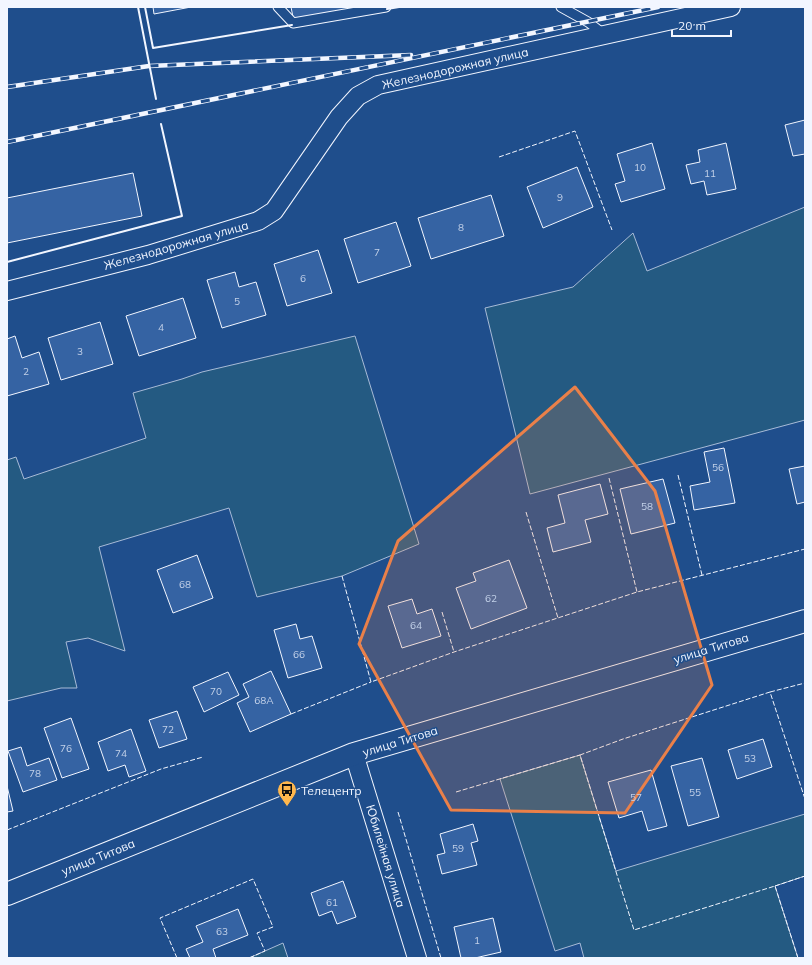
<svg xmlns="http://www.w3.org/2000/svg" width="812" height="965" font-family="Mulish,sans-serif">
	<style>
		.green { fill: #245a82; stroke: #a8bbd7 }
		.building { fill: #3563a3; stroke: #f2f6ff }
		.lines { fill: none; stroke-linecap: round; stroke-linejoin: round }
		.lane-casing { stroke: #f2f6ff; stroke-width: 11 }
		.street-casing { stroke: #f2f6ff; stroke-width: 20 }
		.secondary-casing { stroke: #f2f6ff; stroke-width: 24 }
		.lane { stroke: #1f4e8c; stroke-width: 9 }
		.street { stroke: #1f4e8c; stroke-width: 18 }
		.secondary { stroke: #1f4e8c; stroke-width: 22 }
		.rail-casing { stroke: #f2f6ff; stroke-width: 4.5 }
		.rail { stroke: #1f4e8c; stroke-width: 3; stroke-dasharray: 9; stroke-linecap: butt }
		.fence { stroke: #f2f6ff; stroke-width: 1; stroke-dasharray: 5 2; stroke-linecap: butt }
		.wall { stroke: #f2f6ff; stroke-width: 2 }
		.marked { fill: #ea8049; fill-opacity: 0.2; stroke: #ea8049; stroke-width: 3; stroke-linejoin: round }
		.labels { text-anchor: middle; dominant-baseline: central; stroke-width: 3; stroke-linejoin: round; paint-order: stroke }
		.number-label { font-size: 10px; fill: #c3d1e8 }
		.street-label { font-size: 12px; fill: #f2f6ff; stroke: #1f4e8c }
		.poi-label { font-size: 12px; fill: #f2f6ff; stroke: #1f4e8c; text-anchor: start }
	</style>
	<rect width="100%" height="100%" fill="#1f4e8c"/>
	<g class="green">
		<path d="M805,207V420L530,494L485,308L573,287L633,233L647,271Z"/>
		<path d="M355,336L419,544L342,576L257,597L229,508L99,547L125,651L88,638L66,642L77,688H61L7,701V460L16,457L24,479L146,438L133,393L182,379L202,372Z"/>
		<path d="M580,755L616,871L805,814V876L775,886L798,958H584L580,943L555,951L500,779Z"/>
		<path d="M283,943L288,958H249Z"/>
	</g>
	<g class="building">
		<path d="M153,7H191L154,14Z"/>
		<path d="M291,7H376L294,22Z"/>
		<path d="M805,120V154L793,156L785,125Z"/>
		<path d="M652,143L665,189L621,202L615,184L625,181L617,154Z"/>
		<path d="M726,143L736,189L707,195L704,181L691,184L686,165L700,162L698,150Z"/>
		<path d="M577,167L593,207L543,228L527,187Z"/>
		<path d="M133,173L142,216L7,243V198Z"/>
		<path d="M491,195L504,236L431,259L418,218Z"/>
		<path d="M396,222L411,266L358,283L344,239Z"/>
		<path d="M318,250L332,293L287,306L274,264Z"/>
		<path d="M235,272L239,287L256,282L266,315L222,328L207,280Z"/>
		<path d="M183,298L196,338L139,356L126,316Z"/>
		<path d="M100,322L113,364L61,380L48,338Z"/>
		<path d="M15,336L22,358L39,352L49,384L7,396V339Z"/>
		<path d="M724,448L735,503L694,510L690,486L710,482L704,452Z"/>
		<path d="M805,466V502L797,504L789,469Z"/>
		<path d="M663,479L675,523L631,534L620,489Z"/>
		<path d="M600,484L608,514L585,520L591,542L553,552L547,528L565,523L558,495Z"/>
		<path d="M197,555L213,598L173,613L157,570Z"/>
		<path d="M509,560L527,608L471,629L456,588L476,581L473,573Z"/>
		<path d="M412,599L417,614L432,609L441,636L402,648L388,606Z"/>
		<path d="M296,624L300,639L312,636L322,668L288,678L274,630Z"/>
		<path d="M271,671L291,714L250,732L237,703L249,697L243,684Z"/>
		<path d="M228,672L239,695L204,712L193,687Z"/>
		<path d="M177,711L187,739L159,748L149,720Z"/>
		<path d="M71,718L89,769L62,778L44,728Z"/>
		<path d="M131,729L146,771L129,777L125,765L108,771L98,742Z"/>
		<path d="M763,739L772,767L737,779L728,750Z"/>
		<path d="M21,747L27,766L49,758L57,780L23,792L8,751Z"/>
		<path d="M702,758L719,817L688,826L671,766Z"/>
		<path d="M651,770L667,826L648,831L642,811L619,818L608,782Z"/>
		<path d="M7,786L13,811L7,812Z"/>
		<path d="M473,824L478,841L471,843L477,865L442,874L437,855L445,853L440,834Z"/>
		<path d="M343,881L356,917L337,924L332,911L319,916L311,893Z"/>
		<path d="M238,909L248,935L213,949L216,958H190L186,949L203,942L196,926Z"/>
		<path d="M493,918L501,952L475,958H461L454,927Z"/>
	</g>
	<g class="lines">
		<g class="lane-casing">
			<g id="lane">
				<path d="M278,7L293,23L386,7"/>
				<path d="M561,7L588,22L605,35"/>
			</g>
		</g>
		<g class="street-casing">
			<g id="street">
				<path d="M7,291L148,255L258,221L274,211L339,117L358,96L378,85L731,7"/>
				<path d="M354,754L417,958"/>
			</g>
		</g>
		<g class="secondary-casing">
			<path id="secondary" d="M7,894L354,754L805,621"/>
		</g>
		<use href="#lane" class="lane"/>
		<use href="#street" class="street"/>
		<use href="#secondary" class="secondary"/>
		<g class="rail-casing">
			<g id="rail">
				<path d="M7,87L149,66L411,55"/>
				<path d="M7,142L658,7"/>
			</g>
		</g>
		<use href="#rail" class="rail"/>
		<g class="fence">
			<path d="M499,157L575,131L612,230"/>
			<path d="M678,475L702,575"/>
			<path d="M609,478L637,592"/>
			<path d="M526,512L558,618"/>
			<path d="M342,576L371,682L454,652L637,592L805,549"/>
			<path d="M442,612L454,652"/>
			<path d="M770,692L805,683"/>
			<path d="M291,714L371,682"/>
			<path d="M456,792L580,755"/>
			<path d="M398,812L441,958"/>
			<path d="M7,830L161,769L203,757"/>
			<path d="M775,886L805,876"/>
			<path d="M177,958L160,918L253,879L273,927L257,933L265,951L249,958"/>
			<path d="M798,958L775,886L634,930L580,755L623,739L770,692L805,799"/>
		</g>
		<g class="wall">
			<path d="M138,7L156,99"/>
			<path d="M145,7L153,48L292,25"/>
			<path d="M387,9L399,7"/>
			<path d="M7,262L182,216L161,124"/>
		</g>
	</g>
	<path class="marked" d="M575,387L655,491L712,685L625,813L451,810L359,644L398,541Z"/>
	<defs>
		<g id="bus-pin" transform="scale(1)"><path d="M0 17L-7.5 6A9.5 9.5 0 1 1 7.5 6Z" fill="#ffb74d" stroke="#1f4e8c"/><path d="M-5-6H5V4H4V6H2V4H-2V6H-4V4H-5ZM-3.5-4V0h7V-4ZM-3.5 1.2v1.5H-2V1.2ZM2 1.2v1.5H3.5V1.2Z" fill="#111"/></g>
	</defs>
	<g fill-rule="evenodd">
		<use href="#bus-pin" x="287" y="790"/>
	</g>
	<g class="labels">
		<g class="number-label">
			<text x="640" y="167">10</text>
			<text x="710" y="173">11</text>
			<text x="560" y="197">9</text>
			<text x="461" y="227">8</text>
			<text x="377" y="252">7</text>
			<text x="303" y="278">6</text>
			<text x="237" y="301">5</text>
			<text x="161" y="327">4</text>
			<text x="80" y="351">3</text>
			<text x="26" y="371">2</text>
			<text x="718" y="467">56</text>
			<text x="647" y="506">58</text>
			<text x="185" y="584">68</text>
			<text x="491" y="598">62</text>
			<text x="416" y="625">64</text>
			<text x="299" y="654">66</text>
			<text x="216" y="691">70</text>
			<text x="264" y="700">68А</text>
			<text x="168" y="729">72</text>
			<text x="66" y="748">76</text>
			<text x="121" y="753">74</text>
			<text x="750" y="758">53</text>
			<text x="35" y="773">78</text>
			<text x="695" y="792">55</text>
			<text x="636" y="797">57</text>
			<text x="458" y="848">59</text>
			<text x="332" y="902">61</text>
			<text x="222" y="931">63</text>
			<text x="477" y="940">1</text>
		</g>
		<g class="street-label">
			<text transform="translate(455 68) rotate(-13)">Железнодорожная улица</text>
			<text transform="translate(176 245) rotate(-16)">Железнодорожная улица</text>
			<text transform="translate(711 648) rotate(-17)">улица Титова</text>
			<text transform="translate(400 741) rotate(-17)">улица Титова</text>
			<text transform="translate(386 856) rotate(73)">Юбилейная улица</text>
			<text transform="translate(98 857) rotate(-22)">улица Титова</text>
		</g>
		<g class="poi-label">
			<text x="301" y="790">Телецентр</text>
		</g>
	</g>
	<rect width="812" height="965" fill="none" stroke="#f2f6ff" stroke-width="16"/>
	<path d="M672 30v6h59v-6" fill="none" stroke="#f2f6ff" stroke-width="2"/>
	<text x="678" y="30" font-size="12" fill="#f2f6ff" stroke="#1f4e8c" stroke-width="3" paint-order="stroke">20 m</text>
</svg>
